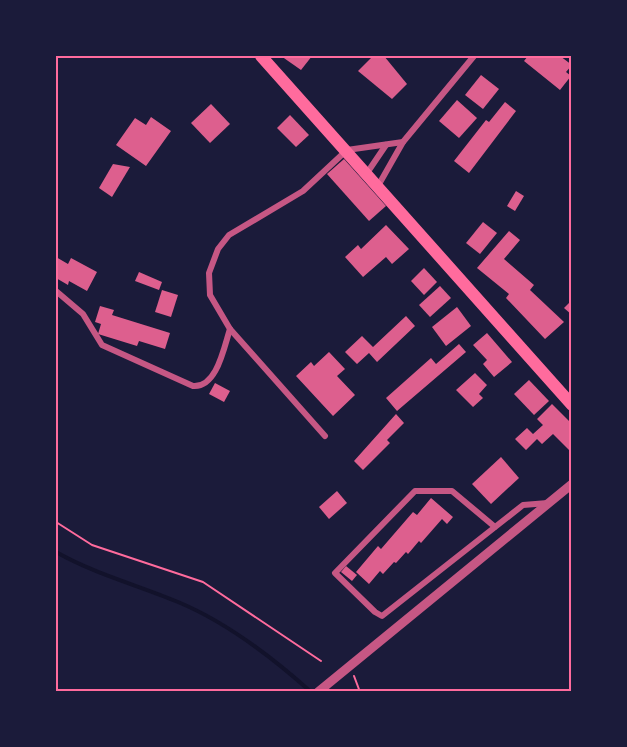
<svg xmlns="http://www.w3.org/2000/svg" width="627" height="747" font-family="'Open Sans',sans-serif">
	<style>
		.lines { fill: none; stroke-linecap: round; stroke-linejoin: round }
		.stream { stroke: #12122b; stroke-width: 4 }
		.building { fill: #dd5f8e }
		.path { stroke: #ff6b9d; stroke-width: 2 }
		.minor { stroke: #c65784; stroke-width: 6 }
		.tertiary { stroke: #c65784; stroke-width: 9 }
		.primary { stroke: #ff6b9d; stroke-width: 12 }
		.neatline { fill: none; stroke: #ff6b9d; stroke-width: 2 }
	</style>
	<rect width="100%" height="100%" fill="#1b1b3a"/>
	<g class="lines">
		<path class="stream" d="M56,552C95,574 137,585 178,602C226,622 272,657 311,692"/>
	</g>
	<g class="building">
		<path d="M281,56H312L301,70Z"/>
		<path d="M373,56H384L407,84L392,99L358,71Z"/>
		<path d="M528,56H560L572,65L566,72L571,76L560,90L524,61Z"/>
		<path d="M481,75L499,89L483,109L465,95Z"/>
		<path d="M457,100L477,118L459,138L439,121Z"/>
		<path d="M505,102L516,111L469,173L454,161L486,120L489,122Z"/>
		<path d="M211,104L230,124L210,143L191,123Z"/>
		<path d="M290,115L309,135L296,147L277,128Z"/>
		<path d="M151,117L171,131L146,166L116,145L135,118L146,125Z"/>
		<path d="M344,159L386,206L369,221L327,174Z"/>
		<path d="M113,164L130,167L112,197L99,188Z"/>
		<path d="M516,191L524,196L515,211L507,206Z"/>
		<path d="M483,222L497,233L480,254L466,243Z"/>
		<path d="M386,225L409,249L392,264L386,257L363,277L345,257L358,245L361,249Z"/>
		<path d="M509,231L520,240L504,259L534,285L530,290L564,322L545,339L506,298L509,294L477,268Z"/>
		<path d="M56,257L68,264L71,258L97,272L87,291L69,281L68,285L56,278Z"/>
		<path d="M424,268L437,282L424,295L411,281Z"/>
		<path d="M139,272L162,282L159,290L135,281Z"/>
		<path d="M440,286L451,298L430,317L419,305Z"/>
		<path d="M162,290L178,295L171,317L155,312Z"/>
		<path d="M572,300V315L564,308Z"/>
		<path d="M100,306L114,310L112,315L170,333L165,349L139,341L137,346L98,334L101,324L95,322Z"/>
		<path d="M457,307L471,326L446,346L432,327Z"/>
		<path d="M406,316L415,326L377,362L369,353L357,364L345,352L362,336L373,347Z"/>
		<path d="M487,333L512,362L494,377L483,364L487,360L473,345Z"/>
		<path d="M459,344L466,352L397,411L386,398L431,358L436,364Z"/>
		<path d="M329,352L345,369L337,376L355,395L333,416L296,376L311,362L314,366Z"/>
		<path d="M475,373L487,385L479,394L483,398L473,407L456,390Z"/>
		<path d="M529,380L549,401L534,415L514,394Z"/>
		<path d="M215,383L230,391L224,402L209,394Z"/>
		<path d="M552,404L572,424V453L553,434L542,444L537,439L526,450L515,439L527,428L533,434L543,425L537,419Z"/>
		<path d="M396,414L404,423L387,440L390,443L363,470L354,461Z"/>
		<path d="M501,457L519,478L491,504L472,484Z"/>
		<path d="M337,491L347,503L329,519L319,507Z"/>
		<path d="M431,498L453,517L447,524L442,519L421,543L419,541L408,554L406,552L396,563L394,562L383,574L380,571L369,584L356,572L378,546L381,549L413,512L417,515Z"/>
		<path d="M346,566L357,575L352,581L341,572Z"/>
	</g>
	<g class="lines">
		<g class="path">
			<path d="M56,522L92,545L203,582L321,661"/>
			<path d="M354,676L360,692"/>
		</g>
		<g class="minor">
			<path d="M367,173L386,145"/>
			<path d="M378,186L403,142L474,56"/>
			<path d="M56,291L83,314L102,345L193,386C217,388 224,347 230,329"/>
			<path d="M325,436L230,329L210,295L209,273L218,249L229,235L303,191L347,150L403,142"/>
			<path d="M495,527L452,491H415L335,573L375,612L382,616L523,505L548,503"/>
		</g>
		<path class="tertiary" d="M318,692L572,484"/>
		<path class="primary" d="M261,56L572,405"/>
	</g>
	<rect width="627" height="747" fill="none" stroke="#1b1b3a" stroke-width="114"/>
	<rect x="57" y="57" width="513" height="633" class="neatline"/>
</svg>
